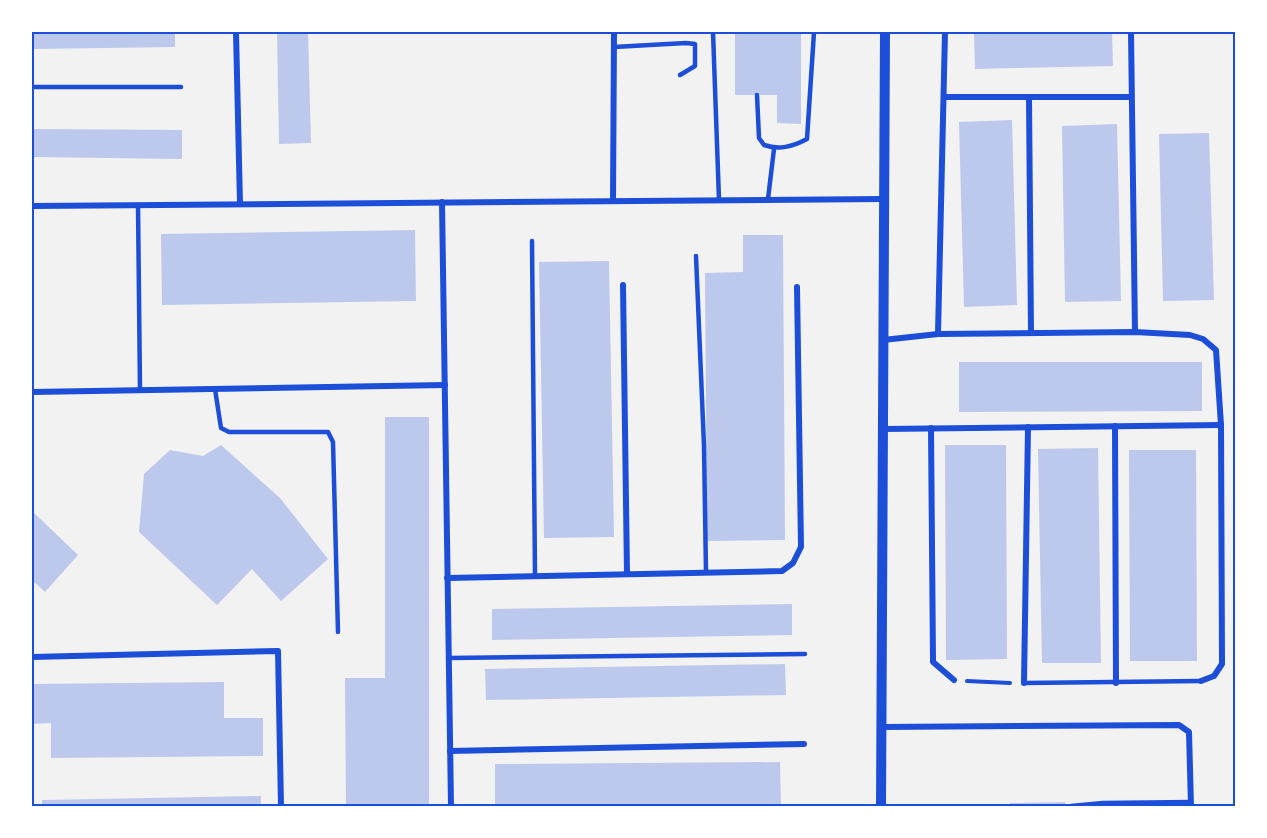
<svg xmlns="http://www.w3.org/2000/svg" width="1267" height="838" font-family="'Asap Condensed',sans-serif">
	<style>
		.building { fill: #bdc9ec }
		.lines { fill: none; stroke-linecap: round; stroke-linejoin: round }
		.path { stroke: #1d4ed8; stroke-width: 4 }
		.service { stroke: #1d4ed8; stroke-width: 4.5 }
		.minor { stroke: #1d4ed8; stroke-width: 6 }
		.tertiary { stroke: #1d4ed8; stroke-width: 10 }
		.neatline { fill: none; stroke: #1d4ed8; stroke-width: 2 }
	</style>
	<rect width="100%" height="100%" fill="#f2f2f2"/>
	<g class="building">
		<path d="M32,32H175V47L32,49Z"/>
		<path d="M277,32H308L311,143L279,144Z"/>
		<path d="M735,32H801V124L777,123V95H735Z"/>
		<path d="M974,32H1112L1113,66L975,69Z"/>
		<path d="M1012,120L1017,305L964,307L959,122Z"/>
		<path d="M1117,124L1121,301L1065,302L1062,126Z"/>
		<path d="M32,129L182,130V159L32,157Z"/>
		<path d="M1209,133L1214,300L1163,301L1159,134Z"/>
		<path d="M415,230L416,301L162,305L161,234Z"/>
		<path d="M743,235H783L785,540L707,541L705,273L743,272Z"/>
		<path d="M609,261L614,537L544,538L539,262Z"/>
		<path d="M959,362H1202V411L959,412Z"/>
		<path d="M385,417H429V806H346L345,678H385Z"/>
		<path d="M221,445L280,498L328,559L281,601L252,569L217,605L139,532L144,474L170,450L203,456Z"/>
		<path d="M945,445H1006L1007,659L946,660Z"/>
		<path d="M1098,448L1101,663H1042L1038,449Z"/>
		<path d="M1129,450H1196L1197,661H1130Z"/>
		<path d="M32,511L78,555L45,592L32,580Z"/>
		<path d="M792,604V635L492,640V609Z"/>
		<path d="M785,664L786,695L486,700L485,669Z"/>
		<path d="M224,682V718H263V756L51,758V723L32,724V684Z"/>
		<path d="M780,762L781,806H495V764Z"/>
		<path d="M261,796V806H42V800Z"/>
		<path d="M1065,802V806H1010V803Z"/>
	</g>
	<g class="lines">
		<path class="path" d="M967,681L1010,683"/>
		<g class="service">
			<path d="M713,32L719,200"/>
			<path d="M614,47L686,43L695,44V66L680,75"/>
			<path d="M32,87H181"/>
			<path d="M757,95L759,138L764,145C779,150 792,147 807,139L814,32"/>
			<path d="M768,199L774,149"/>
			<path d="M138,205L140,390"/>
			<path d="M532,241L535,576"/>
			<path d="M696,256L704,446L706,572"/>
			<path d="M215,389L221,428L229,432H328L333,442L338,632"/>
			<path d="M449,658L805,654"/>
			<path d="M1024,683L1201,681"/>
			<path d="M1071,806L1103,803L1191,802"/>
		</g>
		<g class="minor">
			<path d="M236,32L240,204"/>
			<path d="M1131,32L1135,332"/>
			<path d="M944,97H1131"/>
			<path d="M1029,98L1031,333"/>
			<path d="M613,201L614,32"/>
			<path d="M442,202L451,806"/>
			<path d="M32,206L883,199"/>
			<path d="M623,285L627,574"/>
			<path d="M938,334L945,32"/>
			<path d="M883,340L938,334L1135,332L1190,335L1203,339L1216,350L1221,425L1222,664L1214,676L1201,681"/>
			<path d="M32,392L445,385"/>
			<path d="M1115,426L1116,683"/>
			<path d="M931,428L933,662L954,680"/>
			<path d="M883,429L1221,425"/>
			<path d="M447,578L782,571L793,563L801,547L797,287"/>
			<path d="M32,657L278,651L281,806"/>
			<path d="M1024,683L1028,427"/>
			<path d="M881,727L1179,725L1189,732L1191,806"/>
			<path d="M450,751L804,744"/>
		</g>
		<path class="tertiary" d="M881,806L885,32"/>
	</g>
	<rect width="1267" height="838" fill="none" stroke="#ffffff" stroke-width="66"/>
	<rect x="33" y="33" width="1201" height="772" class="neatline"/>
</svg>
